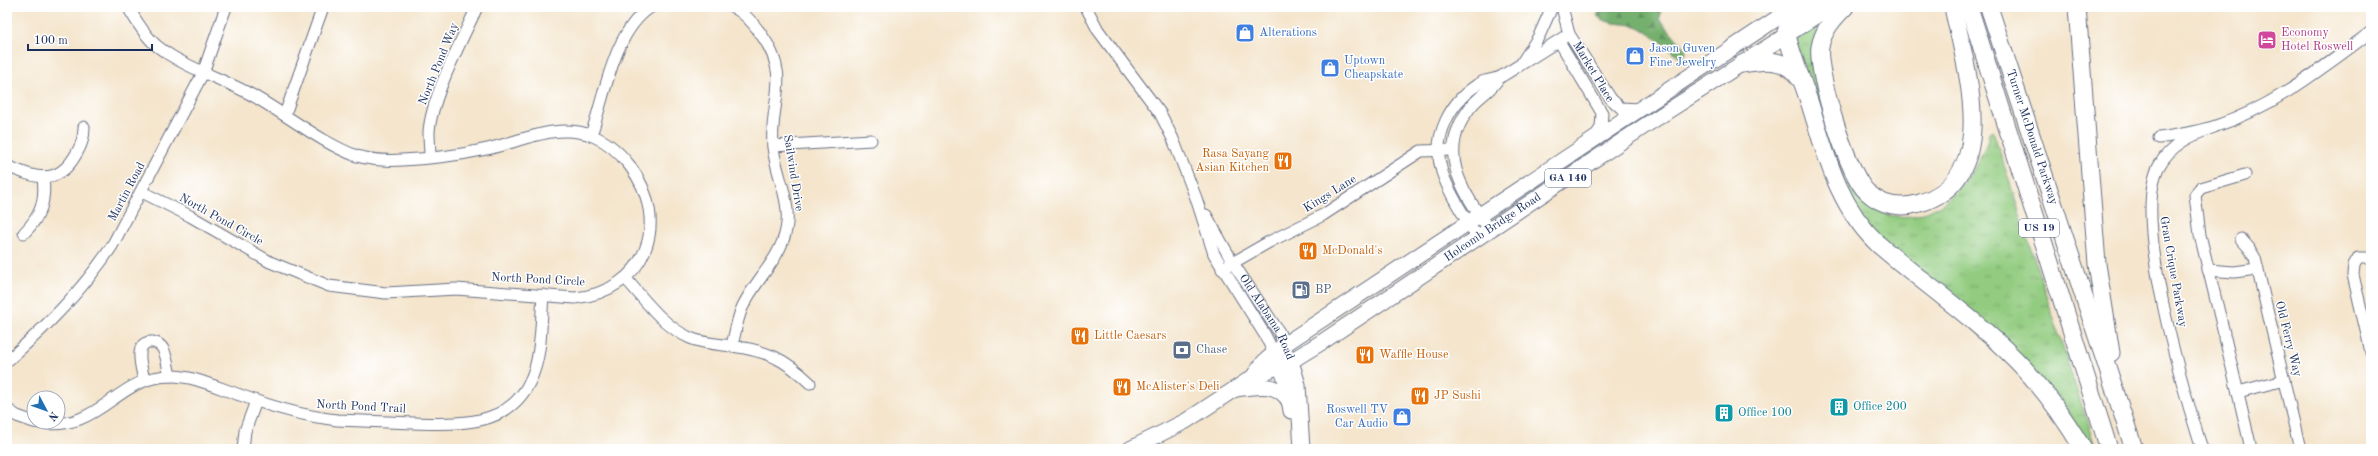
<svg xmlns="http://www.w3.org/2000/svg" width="2378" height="456" font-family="'Old Standard TT',serif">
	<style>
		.grass { fill: url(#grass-tufts); stroke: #577e6f }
		.forest { fill: url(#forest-firs); stroke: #487066 }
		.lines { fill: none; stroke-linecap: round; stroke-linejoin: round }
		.minor-casing { stroke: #676f84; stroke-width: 13 }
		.major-casing { stroke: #676f84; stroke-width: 17 }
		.highway-casing { stroke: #676f84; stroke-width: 19 }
		.minor { stroke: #fff; stroke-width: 11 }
		.major { stroke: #fff; stroke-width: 15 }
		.highway { stroke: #fff; stroke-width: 17 }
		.labels { text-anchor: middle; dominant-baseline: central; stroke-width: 3; stroke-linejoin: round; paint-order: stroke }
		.shield { fill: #fff; stroke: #5f6d8e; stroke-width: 1 }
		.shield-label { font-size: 11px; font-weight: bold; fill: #1b2f5e }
		.shop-label { font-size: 12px; fill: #366cbe; stroke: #fff; text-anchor: start }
		.hotel-label { font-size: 12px; fill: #b23c85; stroke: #fff; text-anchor: start }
		.street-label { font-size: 12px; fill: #1b2f5e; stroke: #fff }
		.food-label { font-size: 12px; fill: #c56008; stroke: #fff; text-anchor: start }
		.service-label { font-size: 12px; fill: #4e5e75; stroke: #fff; text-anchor: start }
		.culture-label { font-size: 12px; fill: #0d838f; stroke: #fff; text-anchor: start }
	</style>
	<defs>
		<pattern id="grass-tufts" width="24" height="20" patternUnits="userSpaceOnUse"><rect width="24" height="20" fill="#93cc80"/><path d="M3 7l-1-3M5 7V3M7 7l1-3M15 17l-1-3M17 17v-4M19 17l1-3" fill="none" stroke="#77a66c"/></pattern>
		<pattern id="forest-firs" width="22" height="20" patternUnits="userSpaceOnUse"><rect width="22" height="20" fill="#76b06e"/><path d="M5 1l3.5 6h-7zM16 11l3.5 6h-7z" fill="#60905e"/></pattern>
	</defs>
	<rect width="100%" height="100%" fill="#fff"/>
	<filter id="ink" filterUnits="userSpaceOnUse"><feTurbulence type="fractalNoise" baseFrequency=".025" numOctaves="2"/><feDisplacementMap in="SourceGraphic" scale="8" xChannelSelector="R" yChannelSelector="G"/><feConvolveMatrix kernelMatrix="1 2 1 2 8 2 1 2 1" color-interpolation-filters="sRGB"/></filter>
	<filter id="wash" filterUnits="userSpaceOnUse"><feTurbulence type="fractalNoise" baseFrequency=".012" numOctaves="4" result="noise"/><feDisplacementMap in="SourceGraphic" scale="16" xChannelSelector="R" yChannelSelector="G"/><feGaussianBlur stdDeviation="0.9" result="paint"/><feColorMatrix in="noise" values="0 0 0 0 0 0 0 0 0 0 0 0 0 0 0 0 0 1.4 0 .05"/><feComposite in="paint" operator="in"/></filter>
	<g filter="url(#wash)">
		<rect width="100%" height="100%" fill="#f4e5cc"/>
		<path class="grass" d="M1817,25L1819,27L1811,55L1812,70C1819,93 1826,117 1832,140C1837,155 1839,173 1849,186C1889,240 1950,216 1977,163C1982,154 1988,144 1989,133L1993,131L2096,449H2088L2061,409L1874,237L1849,203L1795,40Z"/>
		<path class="forest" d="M1601,7H1661L1660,19L1686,50L1685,57L1682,59C1673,51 1646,29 1636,26C1621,22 1610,26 1597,16Z"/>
	</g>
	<g filter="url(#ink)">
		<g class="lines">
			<g class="minor-casing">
				<g id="minor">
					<path d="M128,7C136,21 145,36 157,46C185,68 219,77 250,94C283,112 323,144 357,156C371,160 387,161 402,160C430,159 460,155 487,149C522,141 557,122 593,136C608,142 620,153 630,166C672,222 646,291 575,298L456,289L386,293L329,286L270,262L190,216L142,192"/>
					<path d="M1086,7L1098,30L1160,113L1173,139L1196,198L1214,254L1265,335L1277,359"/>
					<path d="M1562,7L1569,34L1611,99L1621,108L1639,109"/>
					<path d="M1559,41L1602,113L1601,128L1594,138"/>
					<path d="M1523,61L1539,36L1552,7"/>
					<path d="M285,114L323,7"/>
					<path d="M591,135C605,95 614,30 651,7"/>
					<path d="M2159,138C2178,135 2198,132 2216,126C2274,107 2322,68 2371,32"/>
					<path d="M773,146L871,140"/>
					<path d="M430,157C430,149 429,140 429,132C431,98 462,40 477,7"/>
					<path d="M7,166C33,177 57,187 75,156C81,146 84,139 84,127"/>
					<path id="s1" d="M1206,215L1233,263L1279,332L1291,361"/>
					<path d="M1490,231C1464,192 1435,155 1469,109C1477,97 1490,92 1498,79"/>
					<path d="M24,233C41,216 46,201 43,177"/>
					<path d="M1478,239C1466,218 1450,196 1442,172C1431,137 1450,100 1482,82C1488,79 1496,80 1502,76C1525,62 1547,48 1569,34"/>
					<path d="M2241,239L2249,248L2255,258L2300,449"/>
					<path d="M2371,258H2358L2354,265L2353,275L2371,352"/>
					<path d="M1222,269L1269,242L1323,215L1421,151L1453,150"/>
					<path d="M2208,270L2234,272L2257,269"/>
					<path d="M626,279C645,300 663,326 690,338C704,344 718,344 732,346C767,351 784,358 810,383"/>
					<path d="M2224,333L2200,235L2195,195L2201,188L2245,175"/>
					<path d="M2225,338L2250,444"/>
					<path d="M732,346C735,333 737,320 742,308C754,281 780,260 786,230C792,202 776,175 773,147C769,100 793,79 761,34C754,24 743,12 733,7"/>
					<path d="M7,361C47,326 82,291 112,246L203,73L226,7"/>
					<path d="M144,380C142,370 132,340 153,342C157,343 161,345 163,349C167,356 168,368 170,376"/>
					<path d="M2238,392L2284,380"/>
					<path d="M7,409L17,416L34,422"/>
					<path d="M35,422C101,435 114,376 171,376C195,376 218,388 240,395C272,407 303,416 337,420C363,421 388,422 413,423C463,424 517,428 535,368C542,345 541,319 543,295"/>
					<path d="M243,449L245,431L256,401"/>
					<path d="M2202,449C2184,392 2131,217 2159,166C2171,144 2192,135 2214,127"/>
				</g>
			</g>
			<g class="major-casing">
				<g id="major">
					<path d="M1291,361L1298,385L1302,449"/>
					<path d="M1280,365L1286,381L1291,411"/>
					<path d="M1255,374L1264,362L1285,344L1794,7"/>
					<path d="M1237,389C1257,386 1279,381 1290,403"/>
					<path id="s2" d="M1130,449L1186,421L1253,377L1291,361L1322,342L1646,125L1830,7"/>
				</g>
			</g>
			<g class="highway-casing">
				<g id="highway">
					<path d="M1810,7L1790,21L1786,32C1792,56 1802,80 1810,104C1826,155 1838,206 1878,244C1923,283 1973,317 2015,359C2042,386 2064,417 2083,449"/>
					<path d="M1845,7C1833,19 1823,30 1820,47C1816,72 1848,175 1867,192C1882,206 1901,209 1920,203C2003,178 1965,66 1953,7"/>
					<path d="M1969,7L2109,449"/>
					<path id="s3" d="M1989,7L2134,449"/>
					<path d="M2077,7L2097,264L2111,353"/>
					<path d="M1742,64C1766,60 1785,57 1800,79"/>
				</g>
			</g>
			<use href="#minor" class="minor"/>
			<use href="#major" class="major"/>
			<use href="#highway" class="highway"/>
		</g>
	</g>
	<defs>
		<g id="shop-square" transform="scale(1)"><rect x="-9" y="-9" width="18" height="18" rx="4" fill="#3f7fe0" stroke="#fff"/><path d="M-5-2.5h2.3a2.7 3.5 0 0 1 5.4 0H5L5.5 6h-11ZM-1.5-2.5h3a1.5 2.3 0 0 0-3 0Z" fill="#fff"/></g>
		<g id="hotel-square" transform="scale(1)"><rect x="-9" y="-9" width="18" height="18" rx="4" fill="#d1479c" stroke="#fff"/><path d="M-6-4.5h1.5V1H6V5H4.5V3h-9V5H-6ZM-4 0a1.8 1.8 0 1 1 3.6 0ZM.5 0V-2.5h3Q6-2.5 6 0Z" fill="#fff"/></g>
		<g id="restaurant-square" transform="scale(1)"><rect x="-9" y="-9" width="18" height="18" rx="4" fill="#e8710a" stroke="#fff"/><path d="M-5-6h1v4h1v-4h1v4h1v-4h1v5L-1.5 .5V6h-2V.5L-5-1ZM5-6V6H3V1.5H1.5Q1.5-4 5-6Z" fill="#fff"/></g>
		<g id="fuel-square" transform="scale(1)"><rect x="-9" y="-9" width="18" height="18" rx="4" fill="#5c6f8a" stroke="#fff"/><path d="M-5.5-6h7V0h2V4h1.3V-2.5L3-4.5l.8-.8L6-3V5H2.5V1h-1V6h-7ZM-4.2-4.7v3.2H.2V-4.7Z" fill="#fff"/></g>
		<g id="bank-square" transform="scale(1)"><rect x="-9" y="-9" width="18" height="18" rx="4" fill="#5c6f8a" stroke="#fff"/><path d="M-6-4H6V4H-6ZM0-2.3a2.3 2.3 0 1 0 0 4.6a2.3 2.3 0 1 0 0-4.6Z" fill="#fff"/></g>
		<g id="building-square" transform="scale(1)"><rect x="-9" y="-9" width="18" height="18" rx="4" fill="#0f9aa8" stroke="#fff"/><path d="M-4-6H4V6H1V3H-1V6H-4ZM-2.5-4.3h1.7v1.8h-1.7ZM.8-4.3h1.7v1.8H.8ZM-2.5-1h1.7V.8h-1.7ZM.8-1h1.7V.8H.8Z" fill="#fff"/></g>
	</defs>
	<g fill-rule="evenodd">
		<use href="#shop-square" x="1245" y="33"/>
		<use href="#hotel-square" x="2267" y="40"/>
		<use href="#shop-square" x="1635" y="56"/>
		<use href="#shop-square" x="1330" y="68"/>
		<use href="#restaurant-square" x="1283" y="161"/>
		<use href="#restaurant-square" x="1308" y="251"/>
		<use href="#fuel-square" x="1301" y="290"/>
		<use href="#restaurant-square" x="1080" y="336"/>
		<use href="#bank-square" x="1182" y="350"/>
		<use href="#restaurant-square" x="1365" y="355"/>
		<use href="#restaurant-square" x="1122" y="387"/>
		<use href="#restaurant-square" x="1420" y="396"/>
		<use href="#building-square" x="1839" y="407"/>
		<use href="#building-square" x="1724" y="413"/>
		<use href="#shop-square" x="1402" y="417"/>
	</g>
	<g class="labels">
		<g class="shield">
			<rect x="1545" y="169" width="46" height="18" rx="3"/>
			<rect x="2019" y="219" width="40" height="18" rx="3"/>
		</g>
		<g class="shield-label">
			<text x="1568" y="178">GA 140</text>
			<text x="2039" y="228">US 19</text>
		</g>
		<g class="shop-label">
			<text x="1259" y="33">Alterations</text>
			<text x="1649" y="49">Jason Guven<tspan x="1649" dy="14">Fine Jewelry</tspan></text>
			<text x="1344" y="61">Uptown<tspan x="1344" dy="14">Cheapskate</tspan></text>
			<text x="1388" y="410" text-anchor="end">Roswell TV<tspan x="1388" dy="14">Car Audio</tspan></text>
		</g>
		<g class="hotel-label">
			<text x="2281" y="33">Economy<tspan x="2281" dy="14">Hotel Roswell</tspan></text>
		</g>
		<g class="street-label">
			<text transform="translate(439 64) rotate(-68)">North Pond Way</text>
			<text transform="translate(1593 72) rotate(59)">Market Place</text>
			<text stroke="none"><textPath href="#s3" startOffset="137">Turner McDonald Parkway</textPath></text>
			<text transform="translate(793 173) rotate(81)">Sailwind Drive</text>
			<text transform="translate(127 192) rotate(-62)">Martin Road</text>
			<text transform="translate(1330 194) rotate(-32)">Kings Lane</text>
			<text transform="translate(221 220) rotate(29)">North Pond Circle</text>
			<text stroke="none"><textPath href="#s2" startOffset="426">Holcomb Bridge Road</textPath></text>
			<text transform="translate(2173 272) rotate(80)">Gran Crique Parkway</text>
			<text transform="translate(538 280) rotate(3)">North Pond Circle</text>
			<text stroke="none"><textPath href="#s1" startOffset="119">Old Alabama Road</textPath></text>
			<text transform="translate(2288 339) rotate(76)">Old Ferry Way</text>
			<text transform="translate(361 407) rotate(3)">North Pond Trail</text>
		</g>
		<g class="food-label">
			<text x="1269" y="154" text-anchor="end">Rasa Sayang<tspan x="1269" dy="14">Asian Kitchen</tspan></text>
			<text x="1322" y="251">McDonald's</text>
			<text x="1094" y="336">Little Caesars</text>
			<text x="1379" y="355">Waffle House</text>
			<text x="1136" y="387">McAlister's Deli</text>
			<text x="1434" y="396">JP Sushi</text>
		</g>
		<g class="service-label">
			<text x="1315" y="290">BP</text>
			<text x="1196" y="350">Chase</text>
		</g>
		<g class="culture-label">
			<text x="1853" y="407">Office 200</text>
			<text x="1738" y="413">Office 100</text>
		</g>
	</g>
	<rect width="2378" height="456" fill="none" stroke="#fff" stroke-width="24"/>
	<g transform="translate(46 410) rotate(131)"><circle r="19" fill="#ffffff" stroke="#a4acbf"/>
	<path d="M0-3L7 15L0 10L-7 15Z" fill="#1f6fb2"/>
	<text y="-6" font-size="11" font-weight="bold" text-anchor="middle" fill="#1b2f5e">N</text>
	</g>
	<path d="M28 44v6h124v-6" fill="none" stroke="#1b2f5e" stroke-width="2"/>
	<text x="34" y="44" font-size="12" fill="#1b2f5e" stroke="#ffffff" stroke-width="3" paint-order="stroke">100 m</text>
</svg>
